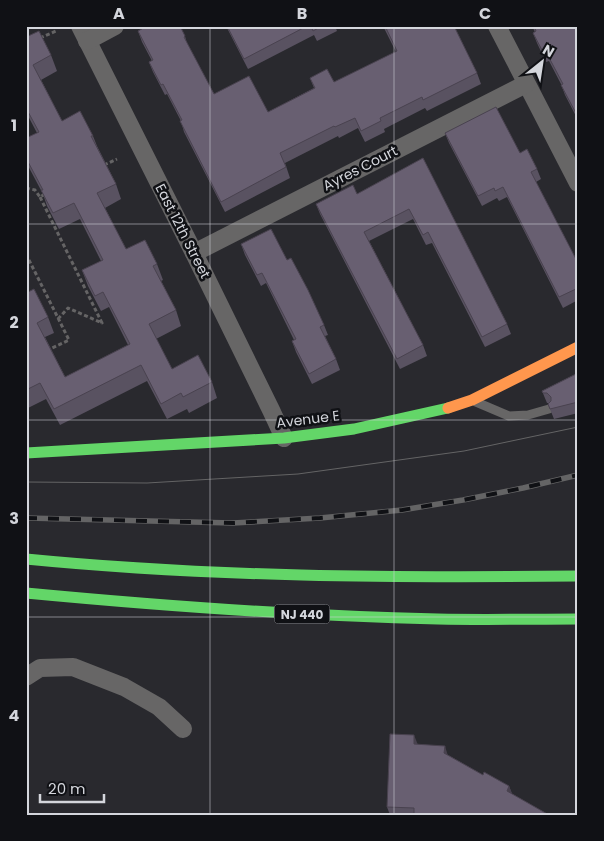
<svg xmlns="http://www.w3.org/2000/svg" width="604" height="841" font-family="Poppins,sans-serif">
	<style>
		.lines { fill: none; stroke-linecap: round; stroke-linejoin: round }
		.path { stroke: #656465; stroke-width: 3; stroke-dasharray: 4 2.5; stroke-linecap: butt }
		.lane { stroke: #676666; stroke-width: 9 }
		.street { stroke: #676666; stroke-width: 18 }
		.fast { stroke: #63d668; stroke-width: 11 }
		.slow { stroke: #ff974d; stroke-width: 11 }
		.tram { stroke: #646465; stroke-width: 1 }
		.rail-casing { stroke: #646465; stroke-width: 5.5 }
		.rail { stroke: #101115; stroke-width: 4; stroke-dasharray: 11; stroke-linecap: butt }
		.wall { fill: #595261 }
		.shaded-wall { fill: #49424f }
		.building { fill: #685f71; stroke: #49424f }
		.grid { fill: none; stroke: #d4d6dc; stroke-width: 1; stroke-opacity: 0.55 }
		.labels { text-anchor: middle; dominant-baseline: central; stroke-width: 5; stroke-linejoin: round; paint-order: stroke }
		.shield { fill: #101115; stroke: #999ba0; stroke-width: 1 }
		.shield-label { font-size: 12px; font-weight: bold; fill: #d4d6dc }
		.street-label { font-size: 14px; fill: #d4d6dc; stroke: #101115 }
		.neatline { fill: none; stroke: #d4d6dc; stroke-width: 2 }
		.grid-label { font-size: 16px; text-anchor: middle; font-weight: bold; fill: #d4d6dc }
	</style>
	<rect width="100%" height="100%" fill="#29292e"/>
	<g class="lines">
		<g class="path">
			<path d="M40,38L56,31"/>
			<path d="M104,165L117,159"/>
			<path d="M26,188L35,190L40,197L47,193"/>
			<path d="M40,197L102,323L68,308L58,319"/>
			<path d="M26,254L69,340L48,350"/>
		</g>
		<path class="lane" d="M476,402L509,416L528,415L549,409"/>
		<g class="street">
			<path d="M80,26L194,253L271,410L284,438"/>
			<path d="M497,26L578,183"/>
			<path d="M87,41L115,26"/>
			<path d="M194,253L526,84"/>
			<path d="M26,677L40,668L73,667L124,687L159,707L183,729"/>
		</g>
		<g class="fast">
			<path d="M26,453L284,438L354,429L448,408"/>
			<path d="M26,559C209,577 394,578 578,576"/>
			<path d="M26,593C163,606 300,616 438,619C485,620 531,619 578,619"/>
		</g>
		<path class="slow" d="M448,408L472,400L578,347"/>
		<path class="tram" d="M26,482L147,483L298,474L464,451L578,427"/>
		<g class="rail-casing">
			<path id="rail" d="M26,518L233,523L320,518L402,510L463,500L523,488L578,475"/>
		</g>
		<use href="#rail" class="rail"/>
	</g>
	<g class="wall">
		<path d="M226,26H335L337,31L317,41L314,35L248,69Z"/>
		<path d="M383,26H454L477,73L481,84L427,111L425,108L384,129L385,132L365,142L358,128L339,138L338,136L285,163L290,178L225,212L184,132L181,121L167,94L165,95L153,72L149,62L152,61L142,42L138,31L185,36L187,44L214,94L268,112L314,88L310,78L334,82L396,52Z"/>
		<path d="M532,26H578V120L565,95L561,84L549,61L546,62L537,43L533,33L535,32Z"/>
		<path d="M26,37L51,55L57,71L41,80L62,121L93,136L97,146L116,184L121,199L105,208L126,249L157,264L163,280L161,281L176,310L181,326L156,339L172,369L212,382L217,398L189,413L187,409L167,419L147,381L60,425L46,399L26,409V293L48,317L54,333L45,337L65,377L128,345L109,307L101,311L88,286L82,270L101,261L80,219L59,229L47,206L43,194L26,162V138L37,133L26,112Z"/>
		<path d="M445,133L520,153L537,169L541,179L536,182L578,263V300L563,308L507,197L499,201L497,198L482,206L449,143Z"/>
		<path d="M423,158L507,324L511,334L485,347L432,243L426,245L413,219L369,241L423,345L427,356L400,369L320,214L316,204L357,194Z"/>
		<path d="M241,244L287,260L324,325L328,335L325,336L336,359L340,370L312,384L296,352L292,341L294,340L266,283L261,286L245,255Z"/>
		<path d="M578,373V413L554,419L548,404L549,403H547L542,391Z"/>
		<path d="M417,744L448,755L483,775L509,786L512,794L549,815H390L387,807Z"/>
	</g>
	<g class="shaded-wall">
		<path d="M414,735L418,745L414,744Z"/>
		<path d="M445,746L448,756L444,753Z"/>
		<path d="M509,786L513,796L507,791Z"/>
	</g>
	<g class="building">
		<path d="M147,26H180L185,36L184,37L214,94L249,76L268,112L315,88L310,78L327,69L334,82L397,51L385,26H454L477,73L423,100L422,97L380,118L381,121L361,131L355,118L335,127L334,126L280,153L286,167L221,202L180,121L182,120L163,84L161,85L149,62L153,60L138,31Z"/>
		<path d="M227,26H307L244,59Z"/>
		<path d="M311,26H322L313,31Z"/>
		<path d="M534,26H578V117L561,85L563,84L545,50L543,52L533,33L536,31Z"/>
		<path d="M39,31L51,55L33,65L62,121L80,111L93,136H91L116,184L97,193L126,249L145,240L157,264L153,266L176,310L149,324L172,369L198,355L212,382L183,397L181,393L161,404L141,365L54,409L40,383L26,390V293L34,289L48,317L37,323L65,377L130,344L103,292L95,296L82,270L103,260L74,203L53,213L41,190H43L26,158V138L39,132L26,108V37Z"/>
		<path d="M496,107L520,153L527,149L537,169L531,172L578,263V288L559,297L503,187L495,191L494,188L478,196L445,133Z"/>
		<path d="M423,158L507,324L482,337L428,232L423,235L409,209L364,232L423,345L397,359L316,204L353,185L357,194Z"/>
		<path d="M271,229L287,260L291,258L308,290L324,325L320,327L336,359L309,374L292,341L296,339L262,273L257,275L241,244Z"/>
		<path d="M578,373V402L550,409L548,404L551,401V397L547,393H543L542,391Z"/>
		<path d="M390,734L414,735V744L445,746L444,753L483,775L484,772L509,786L507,791L549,815H414V808L387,807Z"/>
	</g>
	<path class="grid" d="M210,26V815M394,26V815M26,224H578M26,420H578M26,617H578"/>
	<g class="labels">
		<rect class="shield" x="274.5" y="604.5" width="55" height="19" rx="4"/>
		<g class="shield-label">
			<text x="302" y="614">NJ 440</text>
		</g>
		<g class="street-label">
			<text transform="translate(360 168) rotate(-27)">Ayres Court</text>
			<text transform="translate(183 231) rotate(63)">East 12th Street</text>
			<text transform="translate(308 419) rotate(-7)">Avenue E</text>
		</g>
	</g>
	<rect width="604" height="841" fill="none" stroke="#101115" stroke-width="55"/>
	<g transform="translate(542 62) rotate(30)" stroke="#101115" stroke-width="4" paint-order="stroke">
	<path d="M0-4L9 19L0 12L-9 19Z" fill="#d4d6dc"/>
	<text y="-8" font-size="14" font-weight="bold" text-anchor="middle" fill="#d4d6dc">N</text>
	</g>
	<path d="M40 794v8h64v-8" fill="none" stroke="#d4d6dc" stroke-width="2.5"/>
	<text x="48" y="794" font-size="15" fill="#d4d6dc" stroke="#101115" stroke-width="4" paint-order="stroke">20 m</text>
	<rect x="28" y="28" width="548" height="786" class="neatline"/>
	<g class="grid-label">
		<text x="119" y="19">A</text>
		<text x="302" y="19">B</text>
		<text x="485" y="19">C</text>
		<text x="14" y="131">1</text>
		<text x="14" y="328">2</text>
		<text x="14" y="524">3</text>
		<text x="14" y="721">4</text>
	</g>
</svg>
